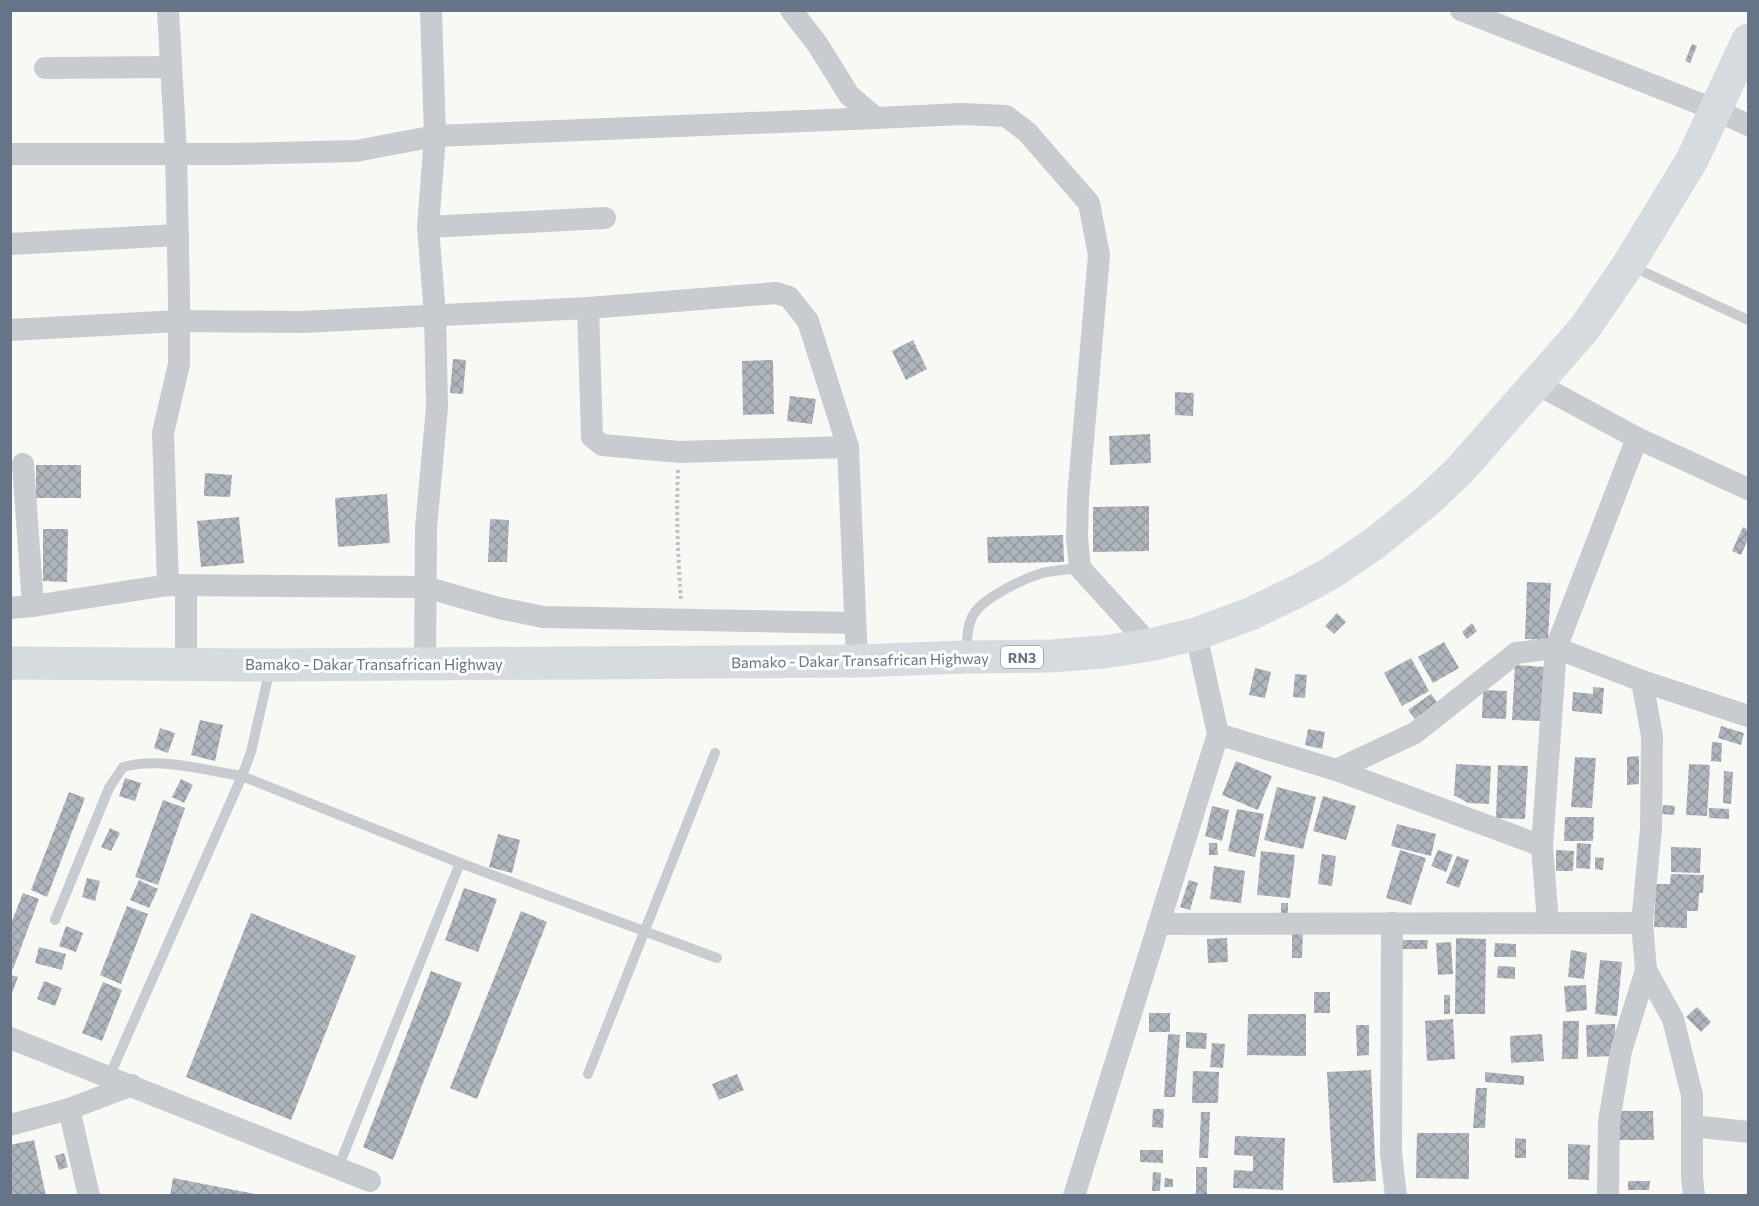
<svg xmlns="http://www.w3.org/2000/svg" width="1759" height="1206" font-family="Commissioner,sans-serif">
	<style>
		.building { fill: url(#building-cross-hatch) }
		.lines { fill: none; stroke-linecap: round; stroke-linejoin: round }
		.path { stroke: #bfc1c4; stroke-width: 4; stroke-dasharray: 3 3; stroke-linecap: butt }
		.service { stroke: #c8cbcf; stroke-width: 10 }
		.minor { stroke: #c8cbcf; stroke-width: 22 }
		.trunk { stroke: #d6dbdf; stroke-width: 33 }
		.labels { text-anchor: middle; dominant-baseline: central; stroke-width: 6; stroke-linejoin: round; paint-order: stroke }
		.shield { fill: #fff; stroke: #949eab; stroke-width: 1.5 }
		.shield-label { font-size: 14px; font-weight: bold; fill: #667487 }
		.street-label { font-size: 15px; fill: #667487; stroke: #fff }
	</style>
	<defs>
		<pattern id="building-cross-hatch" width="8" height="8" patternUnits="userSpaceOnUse" patternTransform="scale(1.5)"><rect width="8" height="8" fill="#afb5bc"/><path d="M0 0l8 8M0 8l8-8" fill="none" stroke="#92989e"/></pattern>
	</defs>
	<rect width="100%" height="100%" fill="#f8f8f5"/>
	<g class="building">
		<path d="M1692,44L1697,46L1690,63L1685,61Z"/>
		<path d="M913,340L927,369L906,380L892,351Z"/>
		<path d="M453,359L466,360L463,394L450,393Z"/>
		<path d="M773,360L774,414L743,415L742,361Z"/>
		<path d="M1175,392L1194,393L1193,416L1175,415Z"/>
		<path d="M790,396L816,399L812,424L787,421Z"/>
		<path d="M1150,434L1151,463L1110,465L1109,436Z"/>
		<rect x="36" y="465" width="45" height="33"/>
		<path d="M205,473L232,475L230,497L204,496Z"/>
		<path d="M387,494L390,543L338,547L335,498Z"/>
		<path d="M1149,506V551L1093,552V507Z"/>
		<path d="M239,517L244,563L201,567L197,521Z"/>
		<path d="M490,519L509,520L507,562H488Z"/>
		<path d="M1743,527L1748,530V539L1741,555L1732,551Z"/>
		<path d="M43,529H68L67,582L43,581Z"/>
		<path d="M1063,535L1064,562L988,563L987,537Z"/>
		<path d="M1527,582L1551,583L1548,640L1525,639Z"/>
		<path d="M1337,613L1346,622L1334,634L1325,626Z"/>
		<path d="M1472,623L1477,631L1467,639L1462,632Z"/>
		<path d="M1444,642L1459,668L1433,683L1418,657Z"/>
		<path d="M1411,658L1429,691L1402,706L1384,673Z"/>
		<path d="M1515,665L1545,667L1542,721L1512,720Z"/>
		<path d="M1255,668L1271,672L1265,698L1249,695Z"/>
		<path d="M1295,674L1307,675L1305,698L1293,697Z"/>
		<path d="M1593,687L1604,688L1602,714L1572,711L1573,692L1593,694Z"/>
		<path d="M1483,690L1507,691L1506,719L1482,718Z"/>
		<path d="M1431,694L1437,702L1415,719L1408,710Z"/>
		<path d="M200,720L223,725L215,761L191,755Z"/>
		<path d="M1721,726L1744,733L1741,745L1718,738Z"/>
		<path d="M160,728L175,733L168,753L154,748Z"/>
		<path d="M1308,729L1325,732L1322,749L1305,745Z"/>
		<path d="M1712,742L1722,743L1721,762L1711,761Z"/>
		<path d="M1639,756V784L1627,785V757Z"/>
		<path d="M1575,757L1596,758L1592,808L1571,807Z"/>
		<path d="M1236,761L1272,776L1258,810L1222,795Z"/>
		<path d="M1456,764L1491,766L1489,804L1468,803L1454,795Z"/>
		<path d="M1689,764L1710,765L1707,816L1686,815Z"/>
		<path d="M1498,765L1528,766L1525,819L1496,818Z"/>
		<path d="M1724,771L1733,772L1731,804L1723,803Z"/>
		<path d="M125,778L141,783L135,801L119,796Z"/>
		<path d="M181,779L193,785L184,803L172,797Z"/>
		<path d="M1277,787L1316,797L1303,849L1264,840Z"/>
		<path d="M69,792L85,798L47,897L31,890Z"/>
		<path d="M1323,796L1356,806L1346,840L1313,831Z"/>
		<path d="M163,800L185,808L158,885L135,877Z"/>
		<path d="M1663,805L1675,806L1674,815L1662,814Z"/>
		<path d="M1212,806L1229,810L1222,841L1205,836Z"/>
		<path d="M1709,808L1729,809V819L1709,818Z"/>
		<path d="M1237,809L1264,814L1255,857L1228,851Z"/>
		<path d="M1565,817H1594L1593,841H1564Z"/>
		<path d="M1397,824L1436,834L1431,856L1391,846Z"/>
		<path d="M110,828L120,833L111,851L101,847Z"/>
		<path d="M498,834L520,840L512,873L489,867Z"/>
		<path d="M1209,843H1217L1218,855H1209Z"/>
		<path d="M1577,843L1591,844L1590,869L1576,868Z"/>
		<path d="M1671,847L1701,848L1700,873L1671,872Z"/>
		<path d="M1400,850L1426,858L1411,905L1386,898Z"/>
		<path d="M1438,850L1453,855L1446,872L1431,866Z"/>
		<path d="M1556,850L1574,851L1573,871H1556Z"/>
		<path d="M1261,851L1295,855L1290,898L1257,895Z"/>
		<path d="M1322,854L1336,856L1332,886L1318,884Z"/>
		<path d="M1457,856L1469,860L1459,888L1446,883Z"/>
		<path d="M1595,857L1604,858L1603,870L1595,869Z"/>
		<path d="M1214,866L1245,871L1241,903L1210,899Z"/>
		<path d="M1671,874L1704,875L1703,893H1699L1698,911H1687V928L1654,927L1656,884H1670Z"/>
		<path d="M87,878L100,881L95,901L82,897Z"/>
		<path d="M139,880L158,889L149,908L130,900Z"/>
		<path d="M1189,880L1198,883L1190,910L1180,907Z"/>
		<path d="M464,888L497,899L478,952L445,940Z"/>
		<path d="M23,893L39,899L13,969L10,968V926Z"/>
		<rect x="1281" y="903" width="7" height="11"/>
		<path d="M127,906L148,914L121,984L100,975Z"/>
		<path d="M521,911L547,922L477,1099L450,1088Z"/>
		<path d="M251,913L356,956L291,1120L186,1077Z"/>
		<path d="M66,926L83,933L76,952L59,946Z"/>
		<path d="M1292,934H1303L1302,958H1292Z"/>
		<path d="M1227,938L1228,962L1208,963L1207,939Z"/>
		<path d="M1456,938L1486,939L1485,1014H1455Z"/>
		<path d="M1400,940H1428L1427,949H1401Z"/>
		<path d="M1451,942L1453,974L1438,975L1436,943Z"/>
		<path d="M1495,943L1516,944V957H1494Z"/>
		<path d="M39,947L66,954L62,970L35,963Z"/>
		<path d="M1571,950L1587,953L1584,979L1568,977Z"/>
		<path d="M1600,960L1622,962L1617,1016L1595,1014Z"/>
		<path d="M1498,966L1515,967V979L1497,978Z"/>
		<path d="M431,971L462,983L393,1160L363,1147Z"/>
		<path d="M10,975L18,977L11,996H10Z"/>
		<path d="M44,981L62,988L55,1006L37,999Z"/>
		<path d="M103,982L122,990L102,1041L82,1033Z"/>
		<path d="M1586,985L1587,1010L1566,1012L1564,986Z"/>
		<rect x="1314" y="992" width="16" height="21"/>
		<rect x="1444" y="995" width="6" height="19"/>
		<path d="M1697,1007L1711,1022L1701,1032L1686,1017Z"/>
		<rect x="1149" y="1013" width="21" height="19"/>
		<path d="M1248,1014H1306V1056L1247,1055Z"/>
		<path d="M1453,1019L1455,1059L1427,1061L1425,1021Z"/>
		<path d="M1563,1021H1579L1578,1059H1562Z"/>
		<path d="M1615,1024L1616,1056L1587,1057L1586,1025Z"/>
		<path d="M1356,1025H1369V1055L1357,1056Z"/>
		<path d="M1186,1032L1207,1033L1206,1049L1186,1048Z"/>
		<path d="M1168,1034L1180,1035L1175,1097H1164Z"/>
		<path d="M1542,1034L1544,1061L1511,1063L1510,1036Z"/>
		<path d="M1212,1043L1225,1044L1223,1068L1210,1067Z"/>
		<path d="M1371,1070L1376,1181L1333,1183L1327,1072Z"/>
		<path d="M1193,1071L1219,1072L1218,1103H1192Z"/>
		<path d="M1485,1072L1524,1076V1085L1485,1082Z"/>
		<path d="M737,1074L744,1090L719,1100L712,1084Z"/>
		<path d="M1476,1088H1487L1485,1128H1473Z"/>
		<path d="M1153,1109H1164L1163,1128L1152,1127Z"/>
		<path d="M1614,1111H1653L1654,1140H1614Z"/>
		<path d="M1201,1112H1210L1208,1158H1199Z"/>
		<path d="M1417,1133H1469V1179L1416,1178Z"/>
		<path d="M1235,1136L1285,1138L1283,1190L1233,1188L1234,1170L1253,1171V1156L1234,1155Z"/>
		<path d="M1515,1138L1526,1139V1158H1515Z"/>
		<path d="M34,1140L46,1196H13L10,1184V1145Z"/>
		<path d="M1568,1144L1590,1145L1589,1180L1568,1179Z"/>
		<path d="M1140,1150H1163V1163L1140,1162Z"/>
		<path d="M64,1153L68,1167L59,1170L55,1156Z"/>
		<path d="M1196,1167H1207V1196L1196,1195Z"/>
		<path d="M1153,1172L1161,1173L1160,1191H1152Z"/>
		<path d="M173,1178L255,1194L254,1196H170Z"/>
		<path d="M1165,1178L1173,1179V1187H1164Z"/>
		<path d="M1628,1181H1650L1649,1190H1628Z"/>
	</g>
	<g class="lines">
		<path class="path" d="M678,470C676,514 678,557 681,601"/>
		<g class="service">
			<path d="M1631,266L1748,320"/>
			<path d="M966,653C967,640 967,623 975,612C986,597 1021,580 1039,574C1052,570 1067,570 1080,568"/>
			<path d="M460,863L717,958"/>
			<path d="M55,920L109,788L123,767C160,757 204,770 242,776L251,752L270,669"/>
			<path d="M588,1074L715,753"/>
			<path d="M109,1077L242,776L460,863L338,1168"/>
		</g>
		<g class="minor">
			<path d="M168,10L176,153L179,297V364L163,433L168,585"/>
			<path d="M791,10L818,45L849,95L876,118L962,114L1006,116L1027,132L1089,203L1099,255L1078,498L1077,538L1080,568L1150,645"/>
			<path d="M1461,10L1716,110L1748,125"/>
			<path d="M45,68L171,67"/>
			<path d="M10,154H232L356,151L435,136L876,118"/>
			<path d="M428,227L605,218"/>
			<path d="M10,244L178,235"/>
			<path d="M588,308L592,437L602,445L680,452L848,447"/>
			<path d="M10,330L179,321L302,322L588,308L776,293L789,297L808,321L848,447L857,661"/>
			<path d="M1537,384L1637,438L1748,489"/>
			<path d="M23,464L33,606"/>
			<path d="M186,586V664"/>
			<path d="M10,608L33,606L168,585L425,587L499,608L543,617L855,623"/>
			<path d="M425,665L426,528L437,407L435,315L428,227L435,136L431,10"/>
			<path d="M1642,681L1652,736L1651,829L1642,923L1646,970L1673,1019L1692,1095V1177L1694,1196"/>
			<path d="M1218,734L1336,770L1542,846"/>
			<path d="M1336,770L1415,733L1516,653L1556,648L1642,681L1748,716"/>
			<path d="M1392,923L1391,1153L1396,1196"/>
			<path d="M1548,923L1542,846L1556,648L1637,438"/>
			<path d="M1159,924L1642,923"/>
			<path d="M10,1038L370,1181"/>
			<path d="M69,1109L89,1196"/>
			<path d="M10,1125L69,1109L132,1085"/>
			<path d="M1692,1126L1748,1132"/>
			<path d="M1074,1196L1218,734L1196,634"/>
			<path d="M1608,1196L1609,1121L1621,1051L1646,970"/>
		</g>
		<path class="trunk" d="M10,663L271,665L857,661L965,657L1052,656L1103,652L1150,645L1196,634L1250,614L1298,591L1331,573L1375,543L1426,502L1459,471L1584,329L1628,265L1692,160L1748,40"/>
	</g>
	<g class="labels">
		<rect class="shield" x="1001" y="646" width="42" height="22" rx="4.5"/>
		<g class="shield-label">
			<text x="1022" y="657">RN3</text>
		</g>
		<g class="street-label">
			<text transform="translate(860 660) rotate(-1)">Bamako - Dakar Transafrican Highway</text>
			<text x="374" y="664">Bamako - Dakar Transafrican Highway</text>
		</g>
	</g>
	<rect width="1759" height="1206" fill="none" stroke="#667487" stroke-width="24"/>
</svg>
